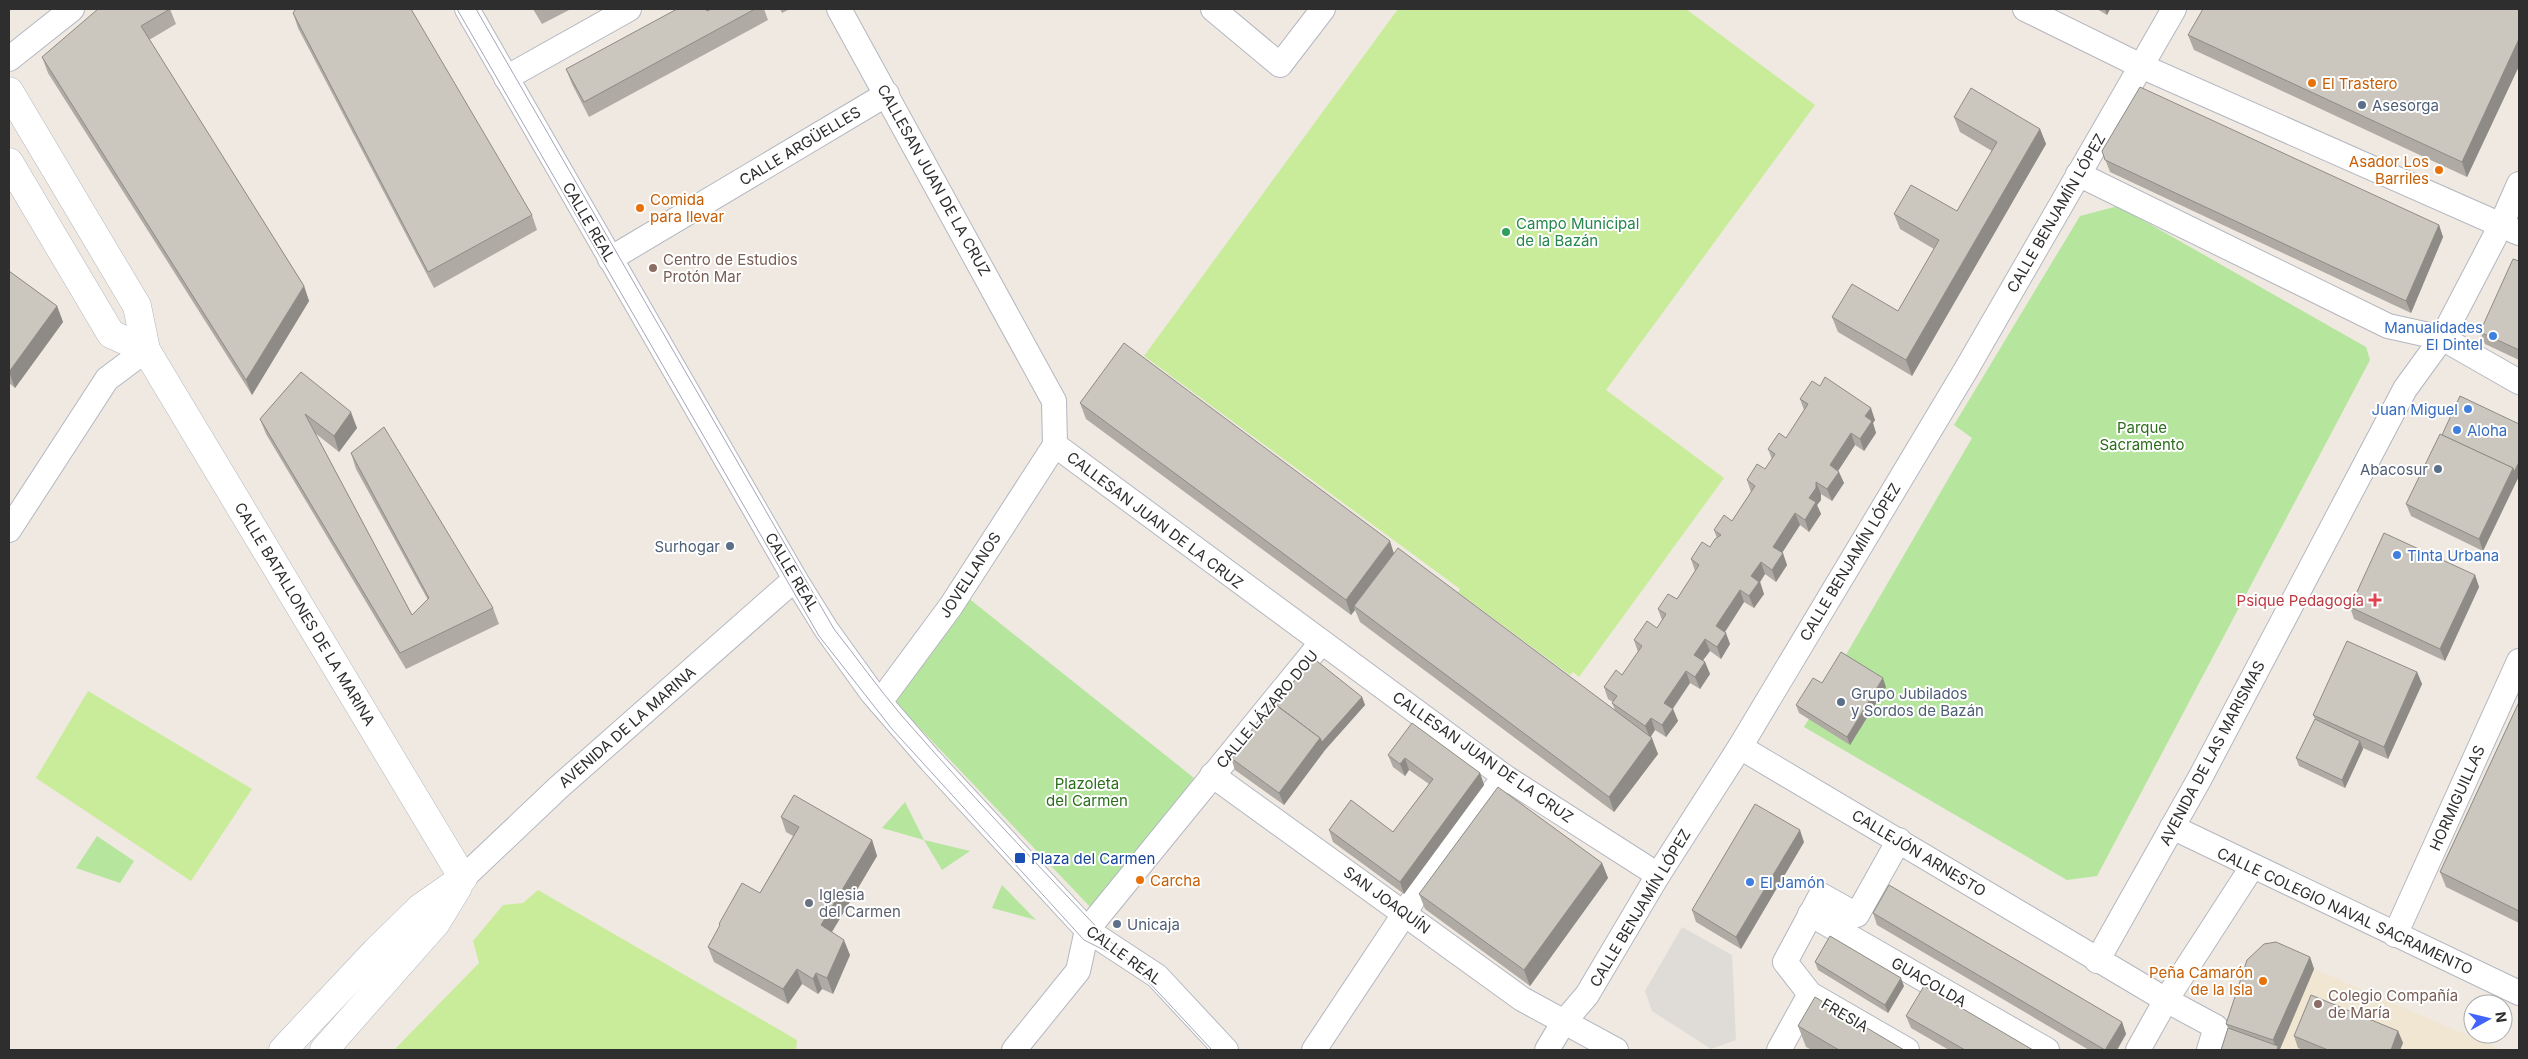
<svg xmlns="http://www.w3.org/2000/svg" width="2528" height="1059" font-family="Inter,sans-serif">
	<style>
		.education { fill: #f0e6d1 }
		.green { fill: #b6e59e }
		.pitch { fill: #c9ec9a }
		.plaza { fill: #dfdcd8 }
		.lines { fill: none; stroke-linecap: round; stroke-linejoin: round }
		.street-casing { stroke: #b4b7c1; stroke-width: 26 }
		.secondary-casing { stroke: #b4b7c1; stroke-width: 29 }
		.street { stroke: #fff; stroke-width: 24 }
		.secondary { stroke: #fff; stroke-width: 28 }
		.tram { stroke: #a3a6b8; stroke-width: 1 }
		.wall { fill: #afaba4 }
		.shaded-wall { fill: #8e8b86 }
		.building { fill: #cbc7bf; stroke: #8e8b86 }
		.food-dot { fill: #e8710a; stroke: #fff; stroke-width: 2 }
		.service-dot { fill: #5c6f8a; stroke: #fff; stroke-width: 2 }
		.leisure-dot { fill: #2e9e5b; stroke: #fff; stroke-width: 2 }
		.education-dot { fill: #8d6e63; stroke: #fff; stroke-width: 2 }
		.shop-dot { fill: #3f7fe0; stroke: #fff; stroke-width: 2 }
		.health-dot { fill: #e0444e; stroke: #fff; stroke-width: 2 }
		.transit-dot { fill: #1a4fb4; stroke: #fff; stroke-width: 2 }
		.worship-dot { fill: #6b7280; stroke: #fff; stroke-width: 2 }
		.labels { text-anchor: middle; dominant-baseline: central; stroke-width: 4; stroke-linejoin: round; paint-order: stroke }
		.food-label { font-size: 15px; fill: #c56008; stroke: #fff; text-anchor: start }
		.service-label { font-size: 15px; fill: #4e5e75; stroke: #fff; text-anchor: start }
		.street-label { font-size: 15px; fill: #2e2e2e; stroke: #fff }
		.leisure-label { font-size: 15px; fill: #27864d; stroke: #fff; text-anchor: start }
		.education-label { font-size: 15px; fill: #785e54; stroke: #fff; text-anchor: start }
		.shop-label { font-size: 15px; fill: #366cbe; stroke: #fff; text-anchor: start }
		.park-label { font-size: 15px; fill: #2c6e1b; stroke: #fff }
		.health-label { font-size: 15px; fill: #be3a42; stroke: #fff; text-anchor: end }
		.transit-label { font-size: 15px; fill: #164399; stroke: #fff; text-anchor: start }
		.worship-label { font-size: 15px; fill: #5b616d; stroke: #fff; text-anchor: start }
	</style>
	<rect width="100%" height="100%" fill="#efe9e1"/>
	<path class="education" d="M2280,954L2314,969L2501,1050H2226Z"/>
	<g class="green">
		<path d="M2118,206L2366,347L2370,360L2097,876L2067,880L1804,727L1972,438L1954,425L2080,216Z"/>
		<path d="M962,593L1194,778L1095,912L891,698Z"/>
		<path d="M905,802L924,840L970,851L942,870L924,840L882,828Z"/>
		<path d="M97,836L134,861L120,883L76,868Z"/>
		<path d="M1002,885L1036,920L992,908Z"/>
	</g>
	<g class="pitch">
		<path d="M1398,9H1686L1815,105L1606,390L1724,478L1579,677L1573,672L1570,675L1458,592L1460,589L1144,356Z"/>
		<path d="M88,691L252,789L191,881L36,778Z"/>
		<path d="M538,890L797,1040L796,1050H394L479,963L473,941L503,905L523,903Z"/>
	</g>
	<path class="plaza" d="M1682,927L1732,955L1736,1040L1711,1049L1652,1011L1645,991Z"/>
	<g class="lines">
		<g class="street-casing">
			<g id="street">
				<path d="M467,9L795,579L826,629L872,693L931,761L1087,930L1157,976L1226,1050"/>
				<path d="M839,9L1054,401L1055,445L1505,777L1658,875"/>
				<path d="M1213,9L1280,65L1323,9"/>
				<path d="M2025,9L2141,66L2519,233"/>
				<path d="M9,59L72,9"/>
				<path d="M506,78L629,9"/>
				<path d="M2078,174L2388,326L2442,338L2519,382"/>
				<path d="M610,259L887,94"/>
				<path d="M9,530L107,379L146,350"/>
				<path d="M880,702L951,606L1055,445"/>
				<path d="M1740,747L2166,1000L2252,867"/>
				<path d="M1212,775L1522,999L1616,1050"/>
				<path d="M2172,827L2519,993"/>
				<path d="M463,878L559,787L795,579"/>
				<path d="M1810,914L2047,1050"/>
				<path d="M2395,935L2519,661"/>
				<path d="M2097,961L2200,778L2405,389L2442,338L2501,225L2519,184"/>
				<path d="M1810,994L1907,1050"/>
				<path d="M1014,1050L1078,971L1087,930L1321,643"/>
				<path d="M1314,1050L1405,913L1438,857L1505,777"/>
				<path d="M1547,1050L1563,1023L1587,995L1658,875L1740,747L1967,368L2174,9"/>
				<path d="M1779,1050L1810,994L1785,962L1821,895L1857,915L1899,840"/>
				<path d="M2138,1050L2166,1000L2216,1027L2209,1050"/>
			</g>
		</g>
		<g class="secondary-casing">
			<g id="secondary">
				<path d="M9,91L137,306L146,350L111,334L9,162"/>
				<path d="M146,350L463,878"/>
				<path d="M283,1050L376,951L420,908L463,878"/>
				<path d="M324,1050L436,923L458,887"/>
			</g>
		</g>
		<use href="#street" class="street"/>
		<use href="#secondary" class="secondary"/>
		<g class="tram">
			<path d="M457,9L819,636L892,729L1084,940L1124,960"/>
			<path d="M476,9L834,629C857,658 878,688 902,716C1002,831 1109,938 1212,1050"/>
		</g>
	</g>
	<g class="wall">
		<path d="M170,9L176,24L149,40L304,286L309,301L252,395L48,73L42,57Z"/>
		<path d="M533,9H571L542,24Z"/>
		<path d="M711,9H764L768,20L589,117L572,84L566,69Z"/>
		<path d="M780,9H790L782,13Z"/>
		<path d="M2097,9H2110L2107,15Z"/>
		<path d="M2519,9V66L2467,177L2194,50L2188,35Z"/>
		<path d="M293,13L532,215L537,230L434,288L298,28Z"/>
		<path d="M1954,117L2040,129L2046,144L1912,376L1838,332L1832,317L1898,311L1934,249L1900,229L1894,214L1957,211L1992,151L1960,132Z"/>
		<path d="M2102,151L2439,225L2443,237L2411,313L2110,172Z"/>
		<path d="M2519,261V360L2485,344L2480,332Z"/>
		<path d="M9,271L57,306L63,322L15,388L9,383Z"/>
		<path d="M301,372L357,428L339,452L315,433L412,615L428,600L356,469L351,453L493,608L499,624L406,669L266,434L260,419Z"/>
		<path d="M1800,399L1875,420L1873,423L1876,433L1864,451L1855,445L1838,471L1844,483L1832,501L1821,494V500L1817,505L1821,514L1809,532L1800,525L1782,553L1787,565L1776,582L1765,574L1760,582L1764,594L1754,608L1744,602L1725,632L1730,644L1721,659L1710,651L1703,660L1705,662L1710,674L1700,689L1690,683L1673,709L1678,721L1666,737L1655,730L1650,737L1658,754L1614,812L1360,622L1355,610L1351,615L1086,419L1080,403L1394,553L1615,710L1612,703L1613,702L1608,699L1604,687L1622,675L1638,652L1634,640L1657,628L1662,620L1658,609L1677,599L1695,571L1691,559L1710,547L1717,538L1714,530L1732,521L1751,492L1747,480L1765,469L1772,459L1768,449L1786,438L1804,410Z"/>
		<path d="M2519,476L2483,551L2411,516L2406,504Z"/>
		<path d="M2475,575L2479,587L2445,661L2354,619L2350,607Z"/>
		<path d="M2417,672L2422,684L2388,759L2363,748V749L2345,788L2299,766L2296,758L2315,719L2313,715Z"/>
		<path d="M1822,683L1886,687L1850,745L1799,713L1796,705Z"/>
		<path d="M1362,697L1365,705L1325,750L1284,805L1235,770L1231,758L1275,704Z"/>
		<path d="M2519,702V923L2446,887L2440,872Z"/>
		<path d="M1388,755L1480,773L1484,785L1404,894L1333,842L1329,830L1393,832L1429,784L1409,770L1405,776L1393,767Z"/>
		<path d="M781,817L872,840L877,856L832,932L850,955L833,994L822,989L818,994L802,984L788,1004L714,962L708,947L720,926L719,924L760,893L793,836L786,832Z"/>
		<path d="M1804,842L1741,949L1696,922L1692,910Z"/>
		<path d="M1602,863L1608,878L1530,986L1425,909L1419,894Z"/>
		<path d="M1873,913L2122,1022L2126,1034L2117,1050H2089L1877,925Z"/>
		<path d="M2310,957L2314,969L2280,1049V1050H2221L2228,1028L2226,1024Z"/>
		<path d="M1815,962L1904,986L1888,1013L1818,970Z"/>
		<path d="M1906,1016L2033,1050H1949L1911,1028Z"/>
		<path d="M1798,1026L1904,1050H1812L1806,1047Z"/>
		<path d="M2398,1031L2403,1043L2400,1050H2303L2298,1048L2294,1036Z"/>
	</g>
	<g class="shaded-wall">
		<path d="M2105,9H2110L2107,15Z"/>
		<path d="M2519,39V66L2467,177L2462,162Z"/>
		<path d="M2040,129L2046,144L1912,376L1906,360Z"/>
		<path d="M2439,225L2443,237L2411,313L2406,301Z"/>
		<path d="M304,286L309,301L252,395L246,380Z"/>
		<path d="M57,306L63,322L15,388L9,372Z"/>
		<path d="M1871,408L1875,420L1873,423L1876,433L1864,451L1860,439L1865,416Z"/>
		<path d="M351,412L357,428L339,452L334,436Z"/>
		<path d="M1851,433L1855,445L1834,477L1830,465Z"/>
		<path d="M2519,462V476L2483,551L2479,539L2513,468Z"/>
		<path d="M1839,472L1844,483L1832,501L1827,489Z"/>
		<path d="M1816,482L1821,494V500L1817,505L1821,514L1809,532L1805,520L1809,498Z"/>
		<path d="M1795,513L1800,525L1778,559L1773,547Z"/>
		<path d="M1390,541L1395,557L1354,606L1355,610L1351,615L1346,600Z"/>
		<path d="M1783,553L1787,565L1776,582L1772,570Z"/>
		<path d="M1761,562L1765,574L1760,582L1764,594L1754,608L1749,596L1751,576Z"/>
		<path d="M2475,575L2479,587L2445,661L2440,649Z"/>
		<path d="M1740,590L1744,602L1721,638L1716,626Z"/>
		<path d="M1726,633L1730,644L1721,659L1717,647Z"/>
		<path d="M1705,639L1710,651L1698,667L1694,655Z"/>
		<path d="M1705,662L1710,674L1700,689L1695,677Z"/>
		<path d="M1686,671L1690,683L1668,715L1664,703Z"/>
		<path d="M2417,672L2422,684L2388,759L2384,747Z"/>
		<path d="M1883,678L1886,687L1850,745L1847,737Z"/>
		<path d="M1362,697L1365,705L1325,750L1284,805L1279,793L1320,738Z"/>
		<path d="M1673,709L1678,721L1666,737L1662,725Z"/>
		<path d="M1651,718L1655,730L1650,738L1645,726Z"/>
		<path d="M1652,738L1658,754L1614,812L1609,797Z"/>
		<path d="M2360,741L2363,749L2345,788L2342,780Z"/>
		<path d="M1405,758L1409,770L1405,776L1400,764Z"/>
		<path d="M1480,773L1484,785L1404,894L1400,882Z"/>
		<path d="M1800,830L1804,842L1741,949L1736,937Z"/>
		<path d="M872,840L877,856L827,940L821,925Z"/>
		<path d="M1602,863L1608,878L1530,986L1524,970Z"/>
		<path d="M844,940L850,955L833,994L827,978Z"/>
		<path d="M2310,957L2314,969L2280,1049V1050H2277L2273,1040Z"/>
		<path d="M797,969L802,984L788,1004L783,989Z"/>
		<path d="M816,973L822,989L818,994L813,979Z"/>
		<path d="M1901,978L1904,986L1888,1013L1885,1005Z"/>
		<path d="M2122,1022L2126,1034L2117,1050H2105Z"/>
		<path d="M2398,1031L2403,1043L2400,1050H2391Z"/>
	</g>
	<g class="building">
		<path d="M98,9H170L141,26L304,286L246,380L42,57Z"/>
		<path d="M296,9H411L532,215L428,272L293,13Z"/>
		<path d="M677,9H706L707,11L711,9H755L584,102L566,69Z"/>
		<path d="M2203,9H2519V39L2462,162L2188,35Z"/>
		<path d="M2140,87L2439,225L2406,301L2105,160L2102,151Z"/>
		<path d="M1971,88L2040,129L1906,360L1832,317L1852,284L1898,311L1939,240L1894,214L1911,185L1957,211L1997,142L1954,117Z"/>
		<path d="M2513,259L2519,261V350L2480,332Z"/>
		<path d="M9,271L57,306L9,372Z"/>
		<path d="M1124,343L1390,541L1346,600L1080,403Z"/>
		<path d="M301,372L351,412L334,436L305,414L412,615L429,598L351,453L384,427L493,608L400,653L260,419Z"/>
		<path d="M1825,377L1871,408L1865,416L1872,421L1860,439L1851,433L1830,465L1839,472L1827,489L1816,482V488L1809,498L1816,502L1805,520L1795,513L1773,547L1783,553L1772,570L1761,562L1751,576L1759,582L1749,596L1740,590L1716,626L1726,633L1717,647L1705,639L1694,655L1705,662L1695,677L1686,671L1664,703L1673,709L1662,725L1651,718L1645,726L1612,703L1617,696L1604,687L1616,670L1622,675L1642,646L1634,640L1647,621L1657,628L1666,614L1658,609L1668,594L1677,599L1699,565L1691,559L1702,542L1710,547L1715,539L1721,535L1714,530L1724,515L1732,521L1755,486L1747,480L1757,464L1765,469L1775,454L1768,449L1779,433L1786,438L1808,404L1800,399L1812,381L1820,386Z"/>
		<path d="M2460,396L2519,424V462L2514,472L2513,468L2442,435Z"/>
		<path d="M2440,434L2513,468L2479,539L2406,504Z"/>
		<path d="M2384,533L2475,575L2440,649L2350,607Z"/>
		<path d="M1398,548L1652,738L1609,797L1354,606Z"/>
		<path d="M2347,641L2417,672L2384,747L2313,715Z"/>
		<path d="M1841,652L1883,678L1847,737L1796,705L1813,678L1822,683Z"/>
		<path d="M1313,658L1362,697L1322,742L1320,738L1275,704Z"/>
		<path d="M1272,702L1320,738L1279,793L1231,758Z"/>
		<path d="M2519,702V911L2440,872Z"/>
		<path d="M2315,719L2360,741L2342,780L2296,758Z"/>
		<path d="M1412,723L1480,773L1400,882L1329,830L1351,800L1393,832L1433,779L1405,758L1400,764L1388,755Z"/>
		<path d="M1498,787L1602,863L1524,970L1419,894Z"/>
		<path d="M794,795L872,840L821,925L844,940L827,978L816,973L813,979L797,969L783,989L708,947L720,925L719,924L742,883L760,893L799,827L781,817Z"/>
		<path d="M1755,804L1800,830L1736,937L1692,910Z"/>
		<path d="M1889,885L2122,1022L2105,1050L1873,913Z"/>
		<path d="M1830,936L1901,978L1885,1005L1815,962Z"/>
		<path d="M2276,942L2310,957L2273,1040L2226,1024L2247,960L2264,944Z"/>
		<path d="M1924,986L2033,1050H1965L1906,1016Z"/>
		<path d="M2311,995L2398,1031L2391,1050H2328L2294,1036Z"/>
		<path d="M1815,997L1904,1050H1839L1798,1026Z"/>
		<path d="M2228,1028L2278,1046L2277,1050H2221Z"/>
	</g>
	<g class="food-dot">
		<circle cx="2312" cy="83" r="5"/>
		<circle cx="2439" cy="170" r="5"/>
		<circle cx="640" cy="208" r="5"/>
		<circle cx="1140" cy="880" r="5"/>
		<circle cx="2263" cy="981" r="5"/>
	</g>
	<g class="service-dot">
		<circle cx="2362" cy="105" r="5"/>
		<circle cx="2438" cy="469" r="5"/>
		<circle cx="730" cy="546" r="5"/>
		<circle cx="1841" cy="702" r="5"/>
		<circle cx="1117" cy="924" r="5"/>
	</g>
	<circle class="leisure-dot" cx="1506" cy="232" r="5"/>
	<g class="education-dot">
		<circle cx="653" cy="268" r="5"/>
		<circle cx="2318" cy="1004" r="5"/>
	</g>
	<g class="shop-dot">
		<circle cx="2493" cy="336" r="5"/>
		<circle cx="2468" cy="409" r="5"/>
		<circle cx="2457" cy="430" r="5"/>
		<circle cx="2397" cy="555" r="5"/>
		<circle cx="1750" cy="882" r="5"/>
	</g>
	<path class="health-dot" d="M2372.5 592.5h5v5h5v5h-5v5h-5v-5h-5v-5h5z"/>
	<rect class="transit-dot" x="1014" y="852" width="12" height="12" rx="2.5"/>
	<circle class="worship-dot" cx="809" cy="903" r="5"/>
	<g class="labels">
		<g class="food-label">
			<text x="2322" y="83">El Trastero</text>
			<text x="2429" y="161" text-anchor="end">Asador Los<tspan x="2429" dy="17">Barriles</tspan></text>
			<text x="650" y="199">Comida<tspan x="650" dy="17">para llevar</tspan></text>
			<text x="1150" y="880">Carcha</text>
			<text x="2253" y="972" text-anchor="end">Peña Camarón<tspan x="2253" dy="17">de la Isla</tspan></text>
		</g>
		<g class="service-label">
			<text x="2372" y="105">Asesorga</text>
			<text x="2428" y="469" text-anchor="end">Abacosur</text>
			<text x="720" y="546" text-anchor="end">Surhogar</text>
			<text x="1851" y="693">Grupo Jubilados<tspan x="1851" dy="17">y Sordos de Bazán</tspan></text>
			<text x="1127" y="924">Unicaja</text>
		</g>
		<g class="street-label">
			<text transform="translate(800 146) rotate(-31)">CALLE ARGÜELLES</text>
			<text transform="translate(934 180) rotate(61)">CALLESAN JUAN DE LA CRUZ</text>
			<text transform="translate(2056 213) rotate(-60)">CALLE BENJAMÍN LÓPEZ</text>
			<text transform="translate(589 222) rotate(60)">CALLE REAL</text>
			<text transform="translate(1155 520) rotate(37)">CALLESAN JUAN DE LA CRUZ</text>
			<text transform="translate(1850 562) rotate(-59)">CALLE BENJAMÍN LÓPEZ</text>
			<text transform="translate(792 572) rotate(59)">CALLE REAL</text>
			<text transform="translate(970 575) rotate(-57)">JOVELLANOS</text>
			<text transform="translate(305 614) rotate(59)">CALLE BATALLONES DE LA MARINA</text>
			<text transform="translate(1267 709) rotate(-50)">CALLE LÁZARO DOU</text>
			<text transform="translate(627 727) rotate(-41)">AVENIDA DE LA MARINA</text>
			<text transform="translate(2212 753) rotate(-62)">AVENIDA DE LAS MARISMAS</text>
			<text transform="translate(1483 757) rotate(35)">CALLESAN JUAN DE LA CRUZ</text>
			<text transform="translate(2457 798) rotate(-66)">HORMIGUILLAS</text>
			<text transform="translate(1919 853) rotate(31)">CALLEJÓN ARNESTO</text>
			<text transform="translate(1387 900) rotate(36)">SAN JOAQUÍN</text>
			<text transform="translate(1640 908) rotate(-59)">CALLE BENJAMÍN LÓPEZ</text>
			<text transform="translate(2345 911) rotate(25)">CALLE COLEGIO NAVAL SACRAMENTO</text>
			<text transform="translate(1124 955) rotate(36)">CALLE REAL</text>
			<text transform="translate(1929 982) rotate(30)">GUACOLDA</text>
			<text transform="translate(1845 1015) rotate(30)">FRESIA</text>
		</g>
		<g class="leisure-label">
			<text x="1516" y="223">Campo Municipal<tspan x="1516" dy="17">de la Bazán</tspan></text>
		</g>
		<g class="education-label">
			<text x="663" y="259">Centro de Estudios<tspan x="663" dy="17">Protón Mar</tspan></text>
			<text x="2328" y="995">Colegio Compañía<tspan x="2328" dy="17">de María</tspan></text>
		</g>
		<g class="shop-label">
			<text x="2483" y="327" text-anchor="end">Manualidades<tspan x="2483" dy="17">El Dintel</tspan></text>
			<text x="2458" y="409" text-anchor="end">Juan Miguel</text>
			<text x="2467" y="430">Aloha</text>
			<text x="2407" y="555">TInta Urbana</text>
			<text x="1760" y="882">El Jamón</text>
		</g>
		<g class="park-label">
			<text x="2142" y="427">Parque<tspan x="2142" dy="17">Sacramento</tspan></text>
			<text x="1087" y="783">Plazoleta<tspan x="1087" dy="17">del Carmen</tspan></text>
		</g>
		<g class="health-label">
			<text x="2364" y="600">Psique Pedagogía</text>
		</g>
		<g class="transit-label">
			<text x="1031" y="858">Plaza del Carmen</text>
		</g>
		<g class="worship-label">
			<text x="819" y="894">Iglesia<tspan x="819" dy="17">del Carmen</tspan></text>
		</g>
	</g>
	<rect width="2528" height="1059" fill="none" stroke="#2e2e2e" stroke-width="20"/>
	<g transform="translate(2488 1019) rotate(82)"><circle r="24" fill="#ffffff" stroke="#ababab"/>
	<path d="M0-4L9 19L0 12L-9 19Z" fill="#4264fb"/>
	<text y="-8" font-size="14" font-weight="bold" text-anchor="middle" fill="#2e2e2e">N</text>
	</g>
</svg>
